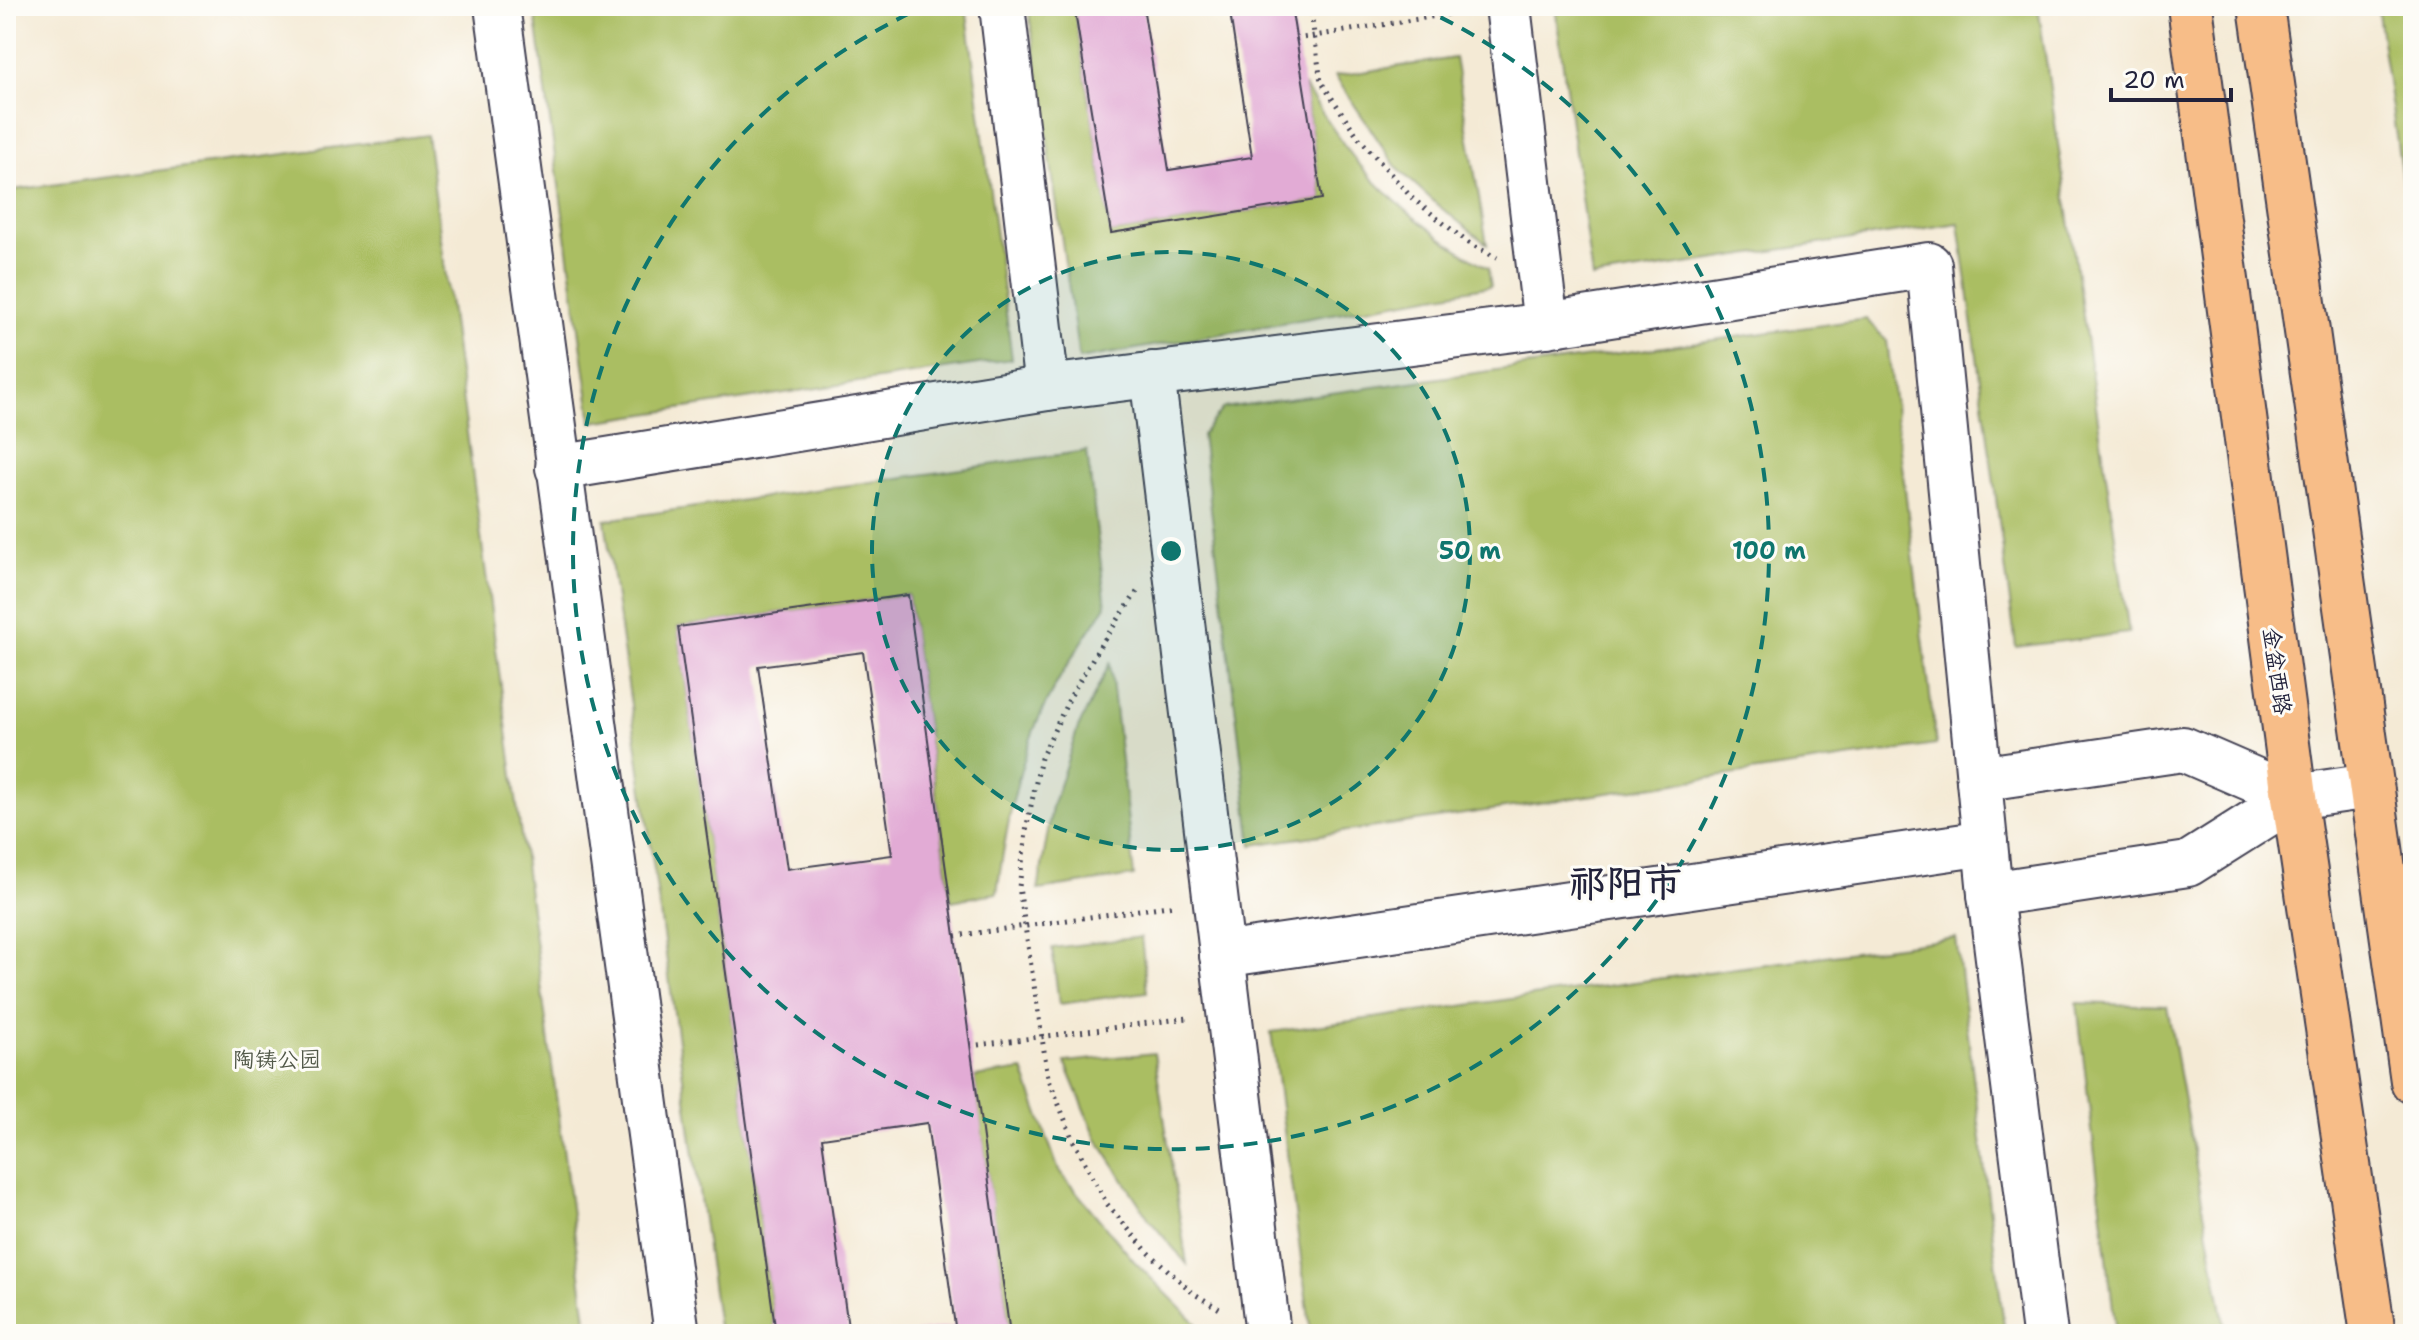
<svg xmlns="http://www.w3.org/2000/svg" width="2419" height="1340" font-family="'Shantell Sans','LXGW WenKai TC',sans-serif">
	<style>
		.green { fill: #aabe62; stroke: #66704e; stroke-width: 2 }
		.building { fill: #e2abd5; fill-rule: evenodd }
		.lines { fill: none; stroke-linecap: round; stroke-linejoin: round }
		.minor-casing { stroke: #424052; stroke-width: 48 }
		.major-casing { stroke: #424052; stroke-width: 48 }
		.path { stroke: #424052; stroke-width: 5; stroke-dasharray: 2 6; stroke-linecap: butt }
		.minor { stroke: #fff; stroke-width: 44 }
		.major { stroke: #f7bd88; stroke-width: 44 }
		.ring { fill: none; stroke: #0f766e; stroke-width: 4; stroke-dasharray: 14 10 }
		.labels { text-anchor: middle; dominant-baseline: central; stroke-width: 6; stroke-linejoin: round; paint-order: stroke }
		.street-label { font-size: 22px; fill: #22223b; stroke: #fdfcf7 }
		.park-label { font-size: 22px; fill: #525949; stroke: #fdfcf7 }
		.town-label { font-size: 38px; font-weight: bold; fill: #22223b; stroke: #fdfcf7 }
		.centre { fill: #0f766e; stroke: #fdfcf7; stroke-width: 4 }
		.ring-label { font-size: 24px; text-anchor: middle; font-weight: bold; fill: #0f766e; stroke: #fdfcf7; stroke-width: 6; stroke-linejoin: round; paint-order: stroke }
	</style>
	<rect width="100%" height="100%" fill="#fdfcf7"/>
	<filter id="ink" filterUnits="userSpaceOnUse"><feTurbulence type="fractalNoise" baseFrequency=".0125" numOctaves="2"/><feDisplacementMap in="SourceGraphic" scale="16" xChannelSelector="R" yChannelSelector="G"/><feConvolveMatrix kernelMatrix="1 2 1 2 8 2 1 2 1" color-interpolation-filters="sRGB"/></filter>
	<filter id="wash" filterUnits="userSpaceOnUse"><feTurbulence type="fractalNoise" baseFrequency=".006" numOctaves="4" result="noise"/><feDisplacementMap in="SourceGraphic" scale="32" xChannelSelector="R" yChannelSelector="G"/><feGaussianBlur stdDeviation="1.8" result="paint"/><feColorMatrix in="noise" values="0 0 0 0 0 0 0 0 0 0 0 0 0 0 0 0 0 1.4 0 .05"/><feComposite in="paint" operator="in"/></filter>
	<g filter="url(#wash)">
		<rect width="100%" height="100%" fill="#f4ead5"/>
		<g class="green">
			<path d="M534,6H966L1012,359L592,422Z"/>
			<path d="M1028,6H1074L1111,233L1322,199L1304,86C1322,111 1338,139 1358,163C1395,206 1440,240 1488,268L1491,286L1079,359Z"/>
			<path d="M1555,6H2038L2129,633L2016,647L1959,223L1592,278Z"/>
			<path d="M2377,6H2413V253Z"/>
			<path d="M1455,58L1487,244L1440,207L1397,168L1335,76Z"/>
			<path d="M427,135L588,1334H6V191Z"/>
			<path d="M1866,319L1887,341L1936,745L1252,845L1202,435L1223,408Z"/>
			<path d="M1087,451L1106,606C1078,648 1043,698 1028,747C1012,795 1004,843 997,893L951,901L908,595L678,627L776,1334H719L605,520Z"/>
			<path d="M1110,663L1134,876L1038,890L1052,807L1078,728Z"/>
			<path d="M1141,937L1147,992L1059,1004L1052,948Z"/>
			<path d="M1956,938L2005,1334H1311L1271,1032Z"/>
			<path d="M2077,1003L2167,1006L2226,1334H2116Z"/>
			<path d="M1154,1053L1187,1264L1151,1222L1097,1139L1065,1062Z"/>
			<path d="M1023,1070L1059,1171L1134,1261L1196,1323L1198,1334H1010L974,1077Z"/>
		</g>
		<g id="blocks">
			<g class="building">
				<path d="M1074,6H1143L1169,170L1252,157L1229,6H1291L1322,199L1111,233Z"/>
				<path d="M908,595L1010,1334H915V1332L955,1326L927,1123L822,1138L849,1334H776L678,627ZM863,652L892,855L787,869L758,666Z"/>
			</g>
		</g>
	</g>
	<g filter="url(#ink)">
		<use href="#blocks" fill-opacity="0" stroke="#424052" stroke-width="2"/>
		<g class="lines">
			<g class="minor-casing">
				<g id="minor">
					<path d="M497,6L677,1334"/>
					<path d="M1002,6L1047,388"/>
					<path d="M1508,6L1546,325"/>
					<path d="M1152,374L1268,1334"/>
					<path d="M558,468L1047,388L1546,325L1929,265L1990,894L2045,1334"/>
					<path d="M1979,779L2183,749L2294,797"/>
					<path d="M1990,894L2188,864L2294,797L2370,786"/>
					<path d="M1222,955L1985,843"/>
				</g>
			</g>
			<g class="major-casing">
				<g id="major">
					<path d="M2190,6L2294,797L2373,1334"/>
					<path d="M2261,6L2413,1081"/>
				</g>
			</g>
			<g class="path">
				<path d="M1310,6L1321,82L1359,138L1412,198L1467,242L1497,258"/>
				<path d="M1296,39L1467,11"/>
				<path d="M1137,592L1100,646L1070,697L1041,758L1027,825L1019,887L1048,1077L1073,1140L1107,1204L1146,1250L1193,1293L1223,1311"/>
				<path d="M955,936L1175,905"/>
				<path d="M970,1046L1188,1018"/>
			</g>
			<use href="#minor" class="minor"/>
			<use href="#major" class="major"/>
		</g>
	</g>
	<circle cx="1171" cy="551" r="299" fill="#0f766e" fill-opacity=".12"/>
	<g class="ring">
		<circle cx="1171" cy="551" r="299"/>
		<path d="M1419 7A598 598 0 1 1 923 7"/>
	</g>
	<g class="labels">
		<g class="street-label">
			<text transform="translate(2277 671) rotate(82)">金盆西路</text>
		</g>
		<g class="park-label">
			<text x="277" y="1059">陶铸公园</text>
		</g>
		<g class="town-label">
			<text x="1625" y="882">祁阳市</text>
		</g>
	</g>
	<circle cx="1171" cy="551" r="12" class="centre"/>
	<g class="ring-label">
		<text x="1470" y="559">50 m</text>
		<text x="1769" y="559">100 m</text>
	</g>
	<rect width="2419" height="1340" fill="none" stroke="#fdfcf7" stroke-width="32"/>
	<path d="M2111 88v12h120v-12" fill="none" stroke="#22223b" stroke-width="4"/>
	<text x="2123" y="88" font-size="24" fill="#22223b" stroke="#fdfcf7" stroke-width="6" paint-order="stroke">20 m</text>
</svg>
